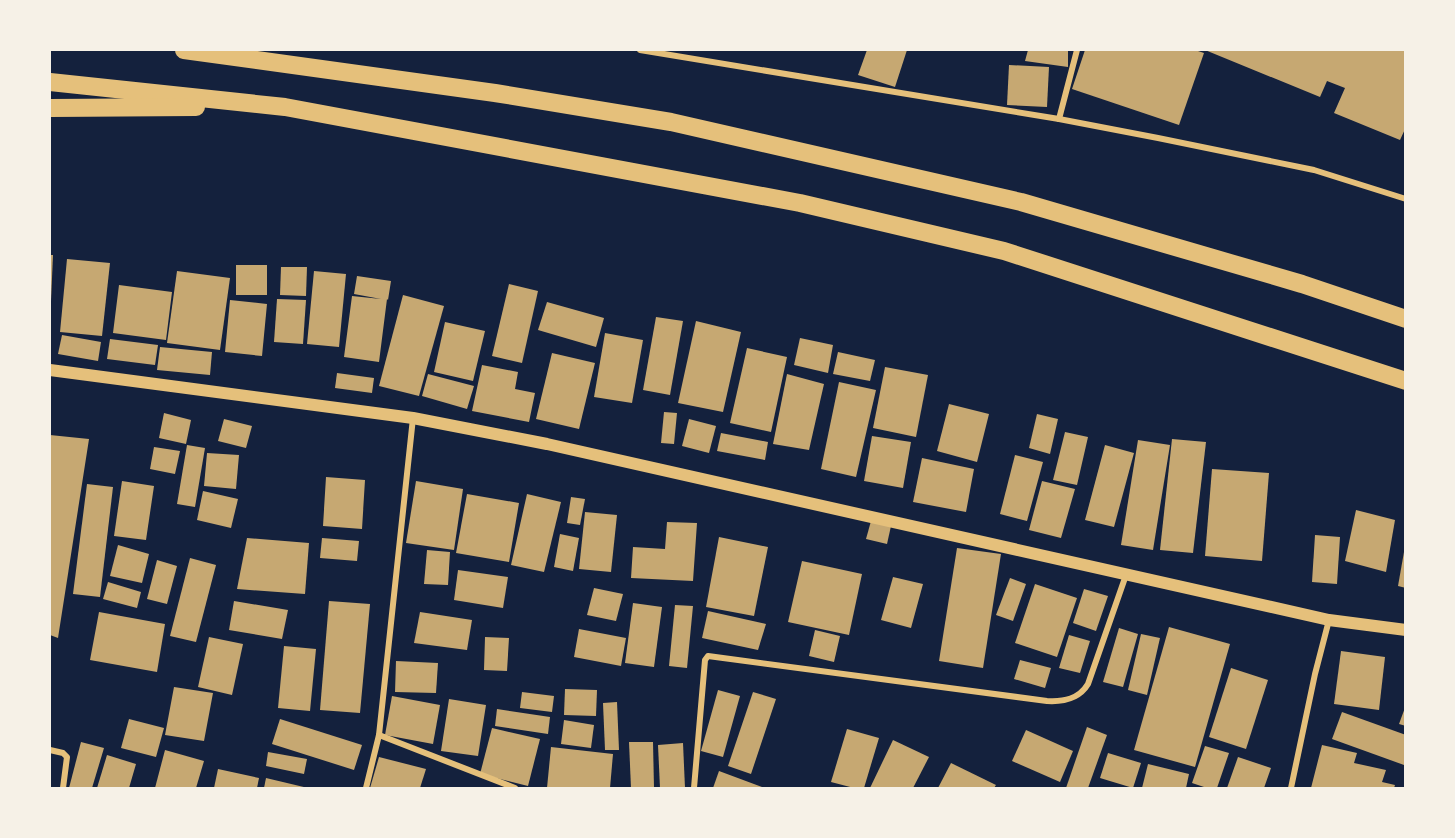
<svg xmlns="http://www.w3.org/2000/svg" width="1455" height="838" font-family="'Archivo Narrow',sans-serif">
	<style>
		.building { fill: #c6a872 }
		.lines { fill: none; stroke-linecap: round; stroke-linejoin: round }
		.minor { stroke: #e5c07b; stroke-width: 6 }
		.secondary { stroke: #e5c07b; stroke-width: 12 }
		.motorway { stroke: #e5c07b; stroke-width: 18 }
	</style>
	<rect width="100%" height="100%" fill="#14213d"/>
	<g class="building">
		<path d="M867,50H907L895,87L858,75Z"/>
		<path d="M1028,50H1068V67L1025,61Z"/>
		<path d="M1085,50H1195L1204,53L1179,125L1072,89Z"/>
		<path d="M1205,50H1406V127L1400,140L1334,113L1345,88L1327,81L1320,97Z"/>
		<path d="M1009,65L1049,67L1047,107L1007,105Z"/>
		<path d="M50,255H53L51,301H50Z"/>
		<path d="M67,259L110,263L102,336L60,332Z"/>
		<rect x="236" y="265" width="31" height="30"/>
		<path d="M281,267H307L306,296L280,295Z"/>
		<path d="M177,271L230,278L220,350L167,343Z"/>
		<path d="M314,271L346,274L339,347L307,344Z"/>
		<path d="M357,276L391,281L388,300L387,299L379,362L344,357L352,296L381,299L354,294Z"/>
		<path d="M509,284L538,291L522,363L492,356Z"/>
		<path d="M119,285L172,292L166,340L113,333Z"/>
		<path d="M403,295L444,306L419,396L379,386Z"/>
		<path d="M277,299L306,300L303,344L274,342Z"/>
		<path d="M230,300L267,304L262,356L225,352Z"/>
		<path d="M547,302L604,318L596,347L538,330Z"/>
		<path d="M656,317L683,321L670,395L643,390Z"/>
		<path d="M696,321L741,332L723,412L678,403Z"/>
		<path d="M445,322L485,331L473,381L434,372Z"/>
		<path d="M605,333L643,340L632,403L594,397Z"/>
		<path d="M62,335L101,342L98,361L58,354Z"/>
		<path d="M800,338L833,345L828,373L794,365Z"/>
		<path d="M110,339L158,345L155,365L107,359Z"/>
		<path d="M160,347L212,352L210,375L157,370Z"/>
		<path d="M747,348L787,357L771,432L730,423Z"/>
		<path d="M838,352L875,360L870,381L833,374Z"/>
		<path d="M552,353L595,363L579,429L536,419Z"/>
		<path d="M482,365L518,372L515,389L535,393L529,422L472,411Z"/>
		<path d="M885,367L928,375L916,437L873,428Z"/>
		<path d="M337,373L374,378L372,393L335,388Z"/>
		<path d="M428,374L474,386L467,409L422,396Z"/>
		<path d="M787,374L824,384L809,450L773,444Z"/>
		<path d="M839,382L876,390L856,477L821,469Z"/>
		<path d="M949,404L989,414L977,462L937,451Z"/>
		<path d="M664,412L677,413L674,444L661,443Z"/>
		<path d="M164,413L191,420L186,444L159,438Z"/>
		<path d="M1037,414L1058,419L1050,454L1029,448Z"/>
		<path d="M224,419L252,426L246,448L218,441Z"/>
		<path d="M689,419L716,426L709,453L682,446Z"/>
		<path d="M1065,432L1088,437L1077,485L1053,480Z"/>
		<path d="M721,433L768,442L765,460L717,451Z"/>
		<path d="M50,435L89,439L58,638L50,635Z"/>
		<path d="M872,436L911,442L903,488L864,481Z"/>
		<path d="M1172,439L1206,442L1193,553L1160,550Z"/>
		<path d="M1138,440L1170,445L1153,550L1121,545Z"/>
		<path d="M187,445L205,448L195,507L177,504Z"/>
		<path d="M1105,445L1134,453L1114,527L1085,520Z"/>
		<path d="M154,447L180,451L175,474L150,469Z"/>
		<path d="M207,453L239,455L236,489L204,486Z"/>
		<path d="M1015,455L1043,462L1027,521L1000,514Z"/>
		<path d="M922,458L974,469L966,512L913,502Z"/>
		<path d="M1212,469L1269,473L1262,561L1205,556Z"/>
		<path d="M326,477L365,480L362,529L323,526Z"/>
		<path d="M122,481L154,486L146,540L114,536Z"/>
		<path d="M416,481L463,489L454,550L406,543Z"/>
		<path d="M1042,481L1075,489L1061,538L1029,530Z"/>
		<path d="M87,484L113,487L100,597L73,594Z"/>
		<path d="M203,491L238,499L231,528L197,520Z"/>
		<path d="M467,494L519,503L509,562L456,553Z"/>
		<path d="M527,494L561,502L544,572L511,565Z"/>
		<path d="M571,497L585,499L580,525L567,523Z"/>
		<path d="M1356,510L1395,520L1386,572L1345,561Z"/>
		<path d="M585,512L617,515L611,572L579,569Z"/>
		<path d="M871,521L891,526L887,544L866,539Z"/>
		<path d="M667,522L697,523L693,581L631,578L633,547L665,549Z"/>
		<path d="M560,534L579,538L573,571L554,567Z"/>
		<path d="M1315,535L1340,537L1337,584L1312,582Z"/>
		<path d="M719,537L768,547L754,616L706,607Z"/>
		<path d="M247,538L309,543L305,594L237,589Z"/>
		<path d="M322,538L359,541L357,561L320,558Z"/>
		<path d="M118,545L149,554L142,583L110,576Z"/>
		<path d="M957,548L1001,554L983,668L939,661Z"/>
		<path d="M427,550L450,552L448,585L424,584Z"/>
		<path d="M1404,552H1406V588L1398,586Z"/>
		<path d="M190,558L216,565L196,642L170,636Z"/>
		<path d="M157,560L177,566L167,604L147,599Z"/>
		<path d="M802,561L862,574L849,635L788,622Z"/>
		<path d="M458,570L508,577L503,608L454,600Z"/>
		<path d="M893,577L923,584L911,628L881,620Z"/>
		<path d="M1010,578L1026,584L1013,621L996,615Z"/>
		<path d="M108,582L141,592L137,608L103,599Z"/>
		<path d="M1035,584L1077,598L1057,657L1015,643Z"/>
		<path d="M594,588L623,594L616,621L587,615Z"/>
		<path d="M1084,589L1108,596L1096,631L1073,623Z"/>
		<path d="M234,601L288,610L282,639L229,630Z"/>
		<path d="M329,601L370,604L360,713L320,710Z"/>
		<path d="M633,603L662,607L654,667L625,663Z"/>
		<path d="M675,605L693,606L687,668L669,666Z"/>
		<path d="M708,611L766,624L758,650L702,638Z"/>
		<path d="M99,612L165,624L157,672L90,660Z"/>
		<path d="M420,612L472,620L467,650L414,643Z"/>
		<path d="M1169,627L1230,644L1195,767L1134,750Z"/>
		<path d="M1119,628L1138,634L1123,687L1103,682Z"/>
		<path d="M579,629L626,638L621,666L574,657Z"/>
		<path d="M815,630L840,636L834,662L809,656Z"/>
		<path d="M1141,634L1160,638L1147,695L1128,690Z"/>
		<path d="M1069,635L1090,641L1080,673L1059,668Z"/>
		<path d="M209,637L243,644L232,695L198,687Z"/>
		<path d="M485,637L509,638L507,671L484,670Z"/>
		<path d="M284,646L316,649L310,711L278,708Z"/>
		<path d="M1341,651L1385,657L1379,710L1334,704Z"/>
		<path d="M1020,660L1051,668L1045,688L1014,679Z"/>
		<path d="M396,661L438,663L436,693L395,692Z"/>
		<path d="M1231,668L1268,680L1246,749L1209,737Z"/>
		<path d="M174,687L213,693L204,741L165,735Z"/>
		<path d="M565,689L597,690L596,716L564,715Z"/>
		<path d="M718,690L740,696L723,757L701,751Z"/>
		<path d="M522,692L554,696L552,712L520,708Z"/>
		<path d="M753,692L776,699L751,774L728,766Z"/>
		<path d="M392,696L440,705L433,744L385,735Z"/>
		<path d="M449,699L486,705L478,756L441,751Z"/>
		<path d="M617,702L619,750H605L603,703Z"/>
		<path d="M1406,705V726L1399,724Z"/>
		<path d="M497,709L550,717L548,734L495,726Z"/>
		<path d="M1342,712L1406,735L1404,765L1332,739Z"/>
		<path d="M129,719L164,728L156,757L121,748Z"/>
		<path d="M280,719L362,745L354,770L272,744Z"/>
		<path d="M564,720L594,725L591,748L561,744Z"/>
		<path d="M1087,727L1107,735L1088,788H1066Z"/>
		<path d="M492,728L540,739L528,786L480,774Z"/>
		<path d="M847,729L879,738L864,788H854L831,782Z"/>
		<path d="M1026,730L1073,751L1060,782L1012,761Z"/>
		<path d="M893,740L929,757L913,788H870Z"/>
		<path d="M81,742L104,748L92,788H69Z"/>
		<path d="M629,742H653L654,788H631Z"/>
		<path d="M683,743L685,788H660L658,745Z"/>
		<path d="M1322,745L1357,753L1354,763L1386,770L1382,782L1395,785L1394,788H1311Z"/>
		<path d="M1205,746L1229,753L1217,788H1207L1192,783Z"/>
		<path d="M551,747L613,754L610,788H547Z"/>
		<path d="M165,750L204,761L196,788H155Z"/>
		<path d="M268,752L307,759L304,774L266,766Z"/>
		<path d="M1108,753L1141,763L1133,788L1100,778Z"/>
		<path d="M107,755L136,764L129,788H97Z"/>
		<path d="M379,757L426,769L420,788H370Z"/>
		<path d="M1238,757L1271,768L1264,788H1227Z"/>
		<path d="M951,763L996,785L994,788H938Z"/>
		<path d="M1148,764L1189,774L1186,788H1142Z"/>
		<path d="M218,769L259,778L257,788H214Z"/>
		<path d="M719,771L765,788H713Z"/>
		<path d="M266,778L308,788H264Z"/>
	</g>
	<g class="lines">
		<g class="minor">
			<path d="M640,50L1059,119L1158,138L1314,170L1406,199"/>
			<path d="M1059,119L1077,50"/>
			<path d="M379,735L515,788"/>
			<path d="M50,750L63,753L67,757L63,788"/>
			<path d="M366,788L379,735L413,418"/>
			<path d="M694,788L705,660L708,656L1047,701C1064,702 1079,699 1088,684L1126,575"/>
			<path d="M1291,788L1315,674L1329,620"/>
		</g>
		<path class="secondary" d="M50,370L413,418L547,444L1329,620L1406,630"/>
		<g class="motorway">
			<path d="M184,50L495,93L671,122L1021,202L1302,284L1406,319"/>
			<path d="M50,82L285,107L800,203L1004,251L1406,381"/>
			<path d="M50,108L196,107"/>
		</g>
	</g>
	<rect width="1455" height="838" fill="none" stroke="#f6f1e7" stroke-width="102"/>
</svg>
